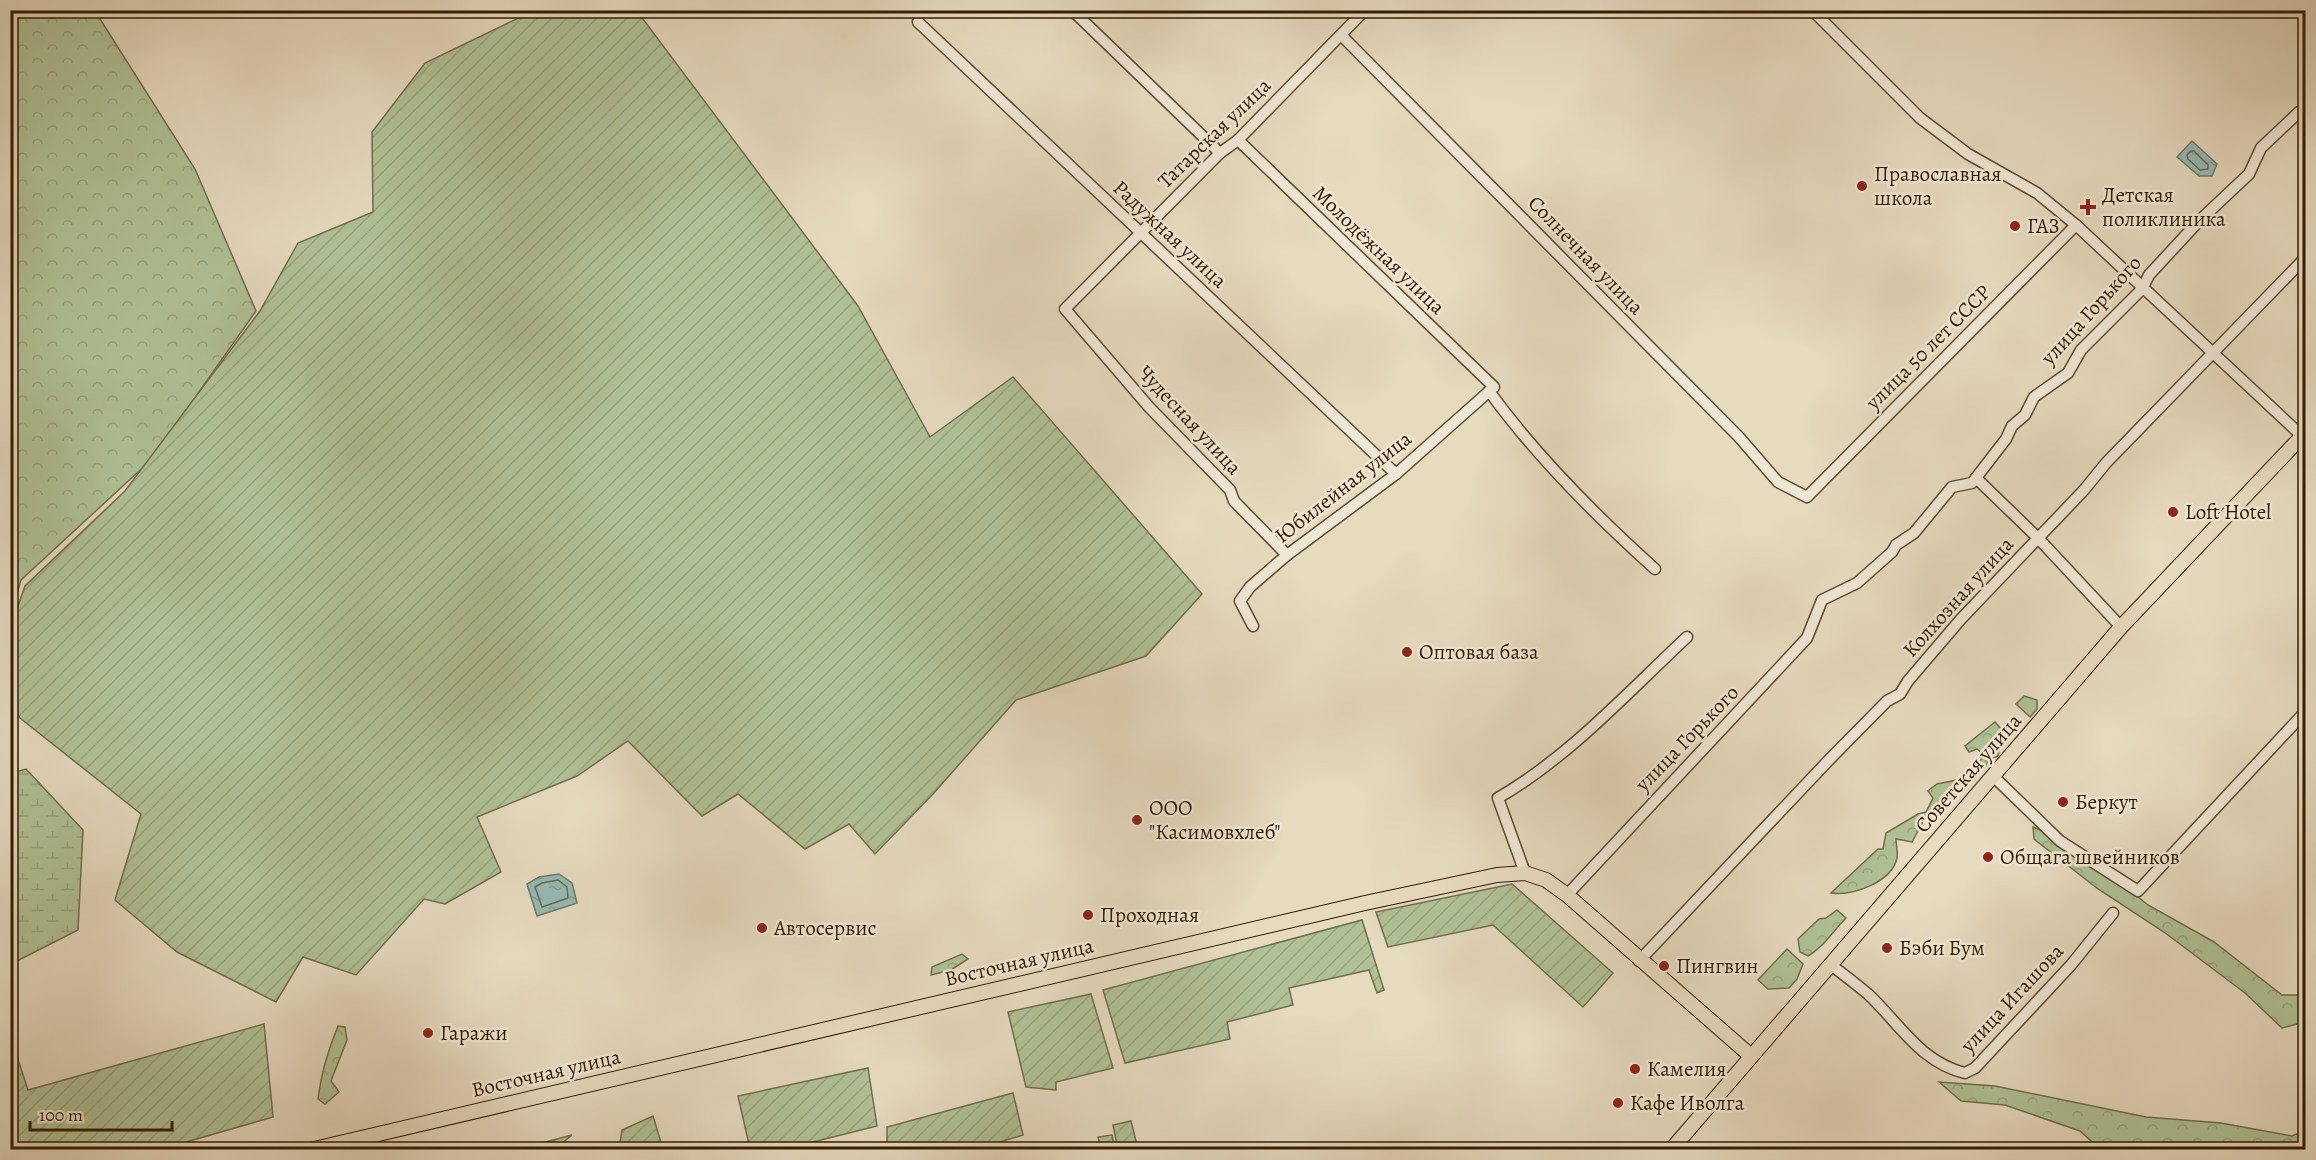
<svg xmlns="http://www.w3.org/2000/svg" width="2316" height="1160" font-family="Alegreya,serif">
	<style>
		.forest { fill: url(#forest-crowns); stroke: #716e4c; stroke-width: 1.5 }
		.wetland { fill: url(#wetland-marsh); stroke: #716e4c; stroke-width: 1.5 }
		.garden { fill: url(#garden-furrows); stroke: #716e4c; stroke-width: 1.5 }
		.water { fill: url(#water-ripples); stroke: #6e7a6c; stroke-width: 1.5 }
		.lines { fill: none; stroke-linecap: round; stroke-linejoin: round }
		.shore { stroke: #646a5a; stroke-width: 1.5 }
		.minor-casing { stroke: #5f4b30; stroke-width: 13 }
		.major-casing { stroke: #321b01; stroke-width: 16 }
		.minor { stroke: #efe7d5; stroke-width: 10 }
		.major { stroke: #e6dabf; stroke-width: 14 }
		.poi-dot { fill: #8f2418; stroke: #efe7d5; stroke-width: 2 }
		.labels { text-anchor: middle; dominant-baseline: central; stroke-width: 5; stroke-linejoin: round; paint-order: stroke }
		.street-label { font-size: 21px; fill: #321b01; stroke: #efe7d5 }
		.poi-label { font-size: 21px; fill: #321b01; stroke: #efe7d5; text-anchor: start }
	</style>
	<defs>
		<pattern id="forest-crowns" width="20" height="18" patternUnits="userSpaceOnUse" patternTransform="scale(1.5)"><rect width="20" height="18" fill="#b0c196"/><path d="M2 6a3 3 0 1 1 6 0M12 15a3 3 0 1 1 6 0" fill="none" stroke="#98a580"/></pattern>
		<pattern id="wetland-marsh" width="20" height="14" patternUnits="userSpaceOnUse" patternTransform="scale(1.5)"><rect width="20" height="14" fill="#b0c196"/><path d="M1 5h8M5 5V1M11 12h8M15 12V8" fill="none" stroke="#98a580"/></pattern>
		<pattern id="garden-furrows" width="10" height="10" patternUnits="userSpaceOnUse" patternTransform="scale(1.5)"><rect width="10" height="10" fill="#b0c196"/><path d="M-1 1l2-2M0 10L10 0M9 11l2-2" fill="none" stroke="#98a580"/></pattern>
		<pattern id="water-ripples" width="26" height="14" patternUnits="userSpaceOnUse" patternTransform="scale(1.5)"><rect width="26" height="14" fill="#96bab4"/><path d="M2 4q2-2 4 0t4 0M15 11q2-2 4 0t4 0" fill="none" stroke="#829f99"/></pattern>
	</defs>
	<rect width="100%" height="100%" fill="#e6dabf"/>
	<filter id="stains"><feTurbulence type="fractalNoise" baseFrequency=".00333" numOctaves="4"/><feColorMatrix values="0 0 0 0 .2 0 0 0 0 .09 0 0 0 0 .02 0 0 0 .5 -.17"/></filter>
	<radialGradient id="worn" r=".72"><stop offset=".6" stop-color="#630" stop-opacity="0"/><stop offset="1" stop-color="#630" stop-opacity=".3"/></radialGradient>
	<g class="forest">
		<path d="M11,11H95L195,169L256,311L151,460L21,580L11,614Z"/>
		<path d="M2024,696L2037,700V709L2030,717L2016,704Z"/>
		<path d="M1995,722L2003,731L1998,756L1990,759L1985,767L1979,764L1983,754L1977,749L1969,752L1965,746Z"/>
		<path d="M1957,780L1958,789L1945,804L1924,820L1912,842L1896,839C1896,844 1898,852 1897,858C1892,882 1853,896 1831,893L1878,849H1883L1886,833L1918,814L1926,812L1933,798L1928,791L1937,784Z"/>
		<path d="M2033,827L2068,841L2148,905L2214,942L2282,995H2305V1022L2282,1028L2245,993L2164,932L2098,889L2034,839Z"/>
		<path d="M1837,910L1846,918C1833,931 1824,947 1808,956L1800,952L1798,939L1819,919L1826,918Z"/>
		<path d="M1787,949L1803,964L1797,979L1789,988L1768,989L1758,980Z"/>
		<path d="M962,954L968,959L951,970L931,975L932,967Z"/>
		<path d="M338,1026L345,1027L347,1040L331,1081L339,1092L325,1104L318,1099C321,1073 328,1050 338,1026Z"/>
		<path d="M1939,1082L1995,1086L2146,1117L2221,1123L2292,1136L2305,1130V1149H2258L2246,1144L2210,1150L2100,1149L2080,1131L2005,1105L1961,1101Z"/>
	</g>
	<path class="wetland" d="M26,769L83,830L78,930L11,964V773Z"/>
	<g class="garden">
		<path d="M533,11H637L858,306L930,437L1013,377L1202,594L1146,656L1016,700L933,794L875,854L849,824L805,849L738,794L702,816L628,741L577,776L477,817L501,872L445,904L424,899L356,975L303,957L276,1002L177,952L115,900L141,814L20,718L11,702L10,629L25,586L125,491L260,311L298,243L373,212L372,132L425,63Z"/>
		<path d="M1512,884L1613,973L1583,1007L1493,925L1388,947L1376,912Z"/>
		<path d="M1362,920L1384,990L1377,993L1369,970L1289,988L1293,1005L1227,1022L1230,1039L1125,1063L1103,990Z"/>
		<path d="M1091,994L1113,1068L1056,1082V1090L1026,1087L1008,1012Z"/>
		<path d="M264,1024L273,1117L162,1149H11V1038L28,1090Z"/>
		<path d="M868,1068L877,1126L785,1149H750L738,1096Z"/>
		<path d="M1013,1093L1023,1135L977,1149H887V1127Z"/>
		<path d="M653,1116L663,1149H619L622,1130Z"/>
		<path d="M1131,1121L1138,1149H1118L1113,1125Z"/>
		<path d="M572,1135L555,1149H519Z"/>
		<path d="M1112,1135L1115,1149H1101L1098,1137Z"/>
	</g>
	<g class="water">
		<path d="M2192,141L2217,164L2212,176H2199L2177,157Z"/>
		<path d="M559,874L572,883L577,903L537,916L527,884L539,877Z"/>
	</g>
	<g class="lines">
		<g class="shore">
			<path d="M2191,151H2194L2208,165V169L2200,170L2188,159L2187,155Z"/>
			<path d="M558,880L567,887L568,898L542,907L535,887L542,883Z"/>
		</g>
		<g class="minor-casing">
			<g id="minor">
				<path d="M1072,10L1220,153"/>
				<path d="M1812,10L1920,118L1968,154L2037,193L2076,225L2302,436"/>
				<path d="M918,22L1396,474"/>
				<path d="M1341,35L1739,437L1778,482L1807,497L2076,225"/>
				<path d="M1238,140L1494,387L1396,474L1287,555L1250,587L1240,601L1253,626"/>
				<path d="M1489,391C1536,456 1595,515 1655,569"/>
				<path d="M1976,478L2038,538L2121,627"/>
				<path d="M1287,555L1234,501L1230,490L1149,407L1065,309L1220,153L1238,140L1365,10"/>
				<path d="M1992,775L2060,841L2138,891L2306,711"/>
				<path d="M1525,873L1498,798C1569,757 1627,693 1687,637"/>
				<path d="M1567,895L1807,638L1822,600L1857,583L1892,552L1896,545L1914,533L1952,487L1972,483L2006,439L2012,426L2025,415L2034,397L2068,373L2081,350L2142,289L2149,275L2198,222L2249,174L2261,148L2299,112L2306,110"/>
				<path d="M1639,961L1827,762L1887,701L1900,694L1908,681L1961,619L2084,490L2106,463L2306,257"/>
				<path d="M1831,965C1843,974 1856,984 1868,994C1900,1024 1920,1062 1965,1073L1975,1068L2071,965L2113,913"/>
			</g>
		</g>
		<g class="major-casing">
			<g id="major">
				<path d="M310,1150L1365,903L1497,875L1525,873L1546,880L1567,895L1751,1056"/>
				<path d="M1671,1150L2121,627L2306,432"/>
			</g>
		</g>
		<use href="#minor" class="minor"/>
		<use href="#major" class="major"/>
	</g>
	<g class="poi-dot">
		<circle cx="1862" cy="186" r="6"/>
		<path d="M2085 198h6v6h6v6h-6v6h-6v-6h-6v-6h6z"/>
		<circle cx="2015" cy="226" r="6"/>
		<circle cx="2173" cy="512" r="6"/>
		<circle cx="1407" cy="652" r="6"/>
		<circle cx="2063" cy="802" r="6"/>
		<circle cx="1137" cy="820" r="6"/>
		<circle cx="1988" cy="857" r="6"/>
		<circle cx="1088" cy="915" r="6"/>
		<circle cx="762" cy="928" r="6"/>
		<circle cx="1887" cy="948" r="6"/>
		<circle cx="1664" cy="966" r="6"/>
		<circle cx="428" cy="1033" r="6"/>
		<circle cx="1635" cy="1069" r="6"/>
		<circle cx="1618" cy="1103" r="6"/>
	</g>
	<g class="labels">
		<g class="street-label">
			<text transform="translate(1214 133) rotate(-44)">Татарская улица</text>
			<text transform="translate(1170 234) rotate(43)">Радужная улица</text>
			<text transform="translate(1379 250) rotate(44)">Молодёжная улица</text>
			<text transform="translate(1586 255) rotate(46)">Солнечная улица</text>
			<text transform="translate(2091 310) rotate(-48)">улица Горького</text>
			<text transform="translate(1928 347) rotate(-45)">улица 50 лет СССР</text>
			<text transform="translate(1190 420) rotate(47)">Чудесная улица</text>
			<text transform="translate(1343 487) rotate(-38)">Юбилейная улица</text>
			<text transform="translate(1958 597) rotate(-48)">Колхозная улица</text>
			<text transform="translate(1687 738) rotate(-46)">улица Горького</text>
			<text transform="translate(1968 773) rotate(-49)">Советская улица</text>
			<text transform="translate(1019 962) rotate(-13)">Восточная улица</text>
			<text transform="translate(2012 998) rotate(-47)">улица Игашова</text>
			<text transform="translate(546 1073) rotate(-13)">Восточная улица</text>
		</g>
		<g class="poi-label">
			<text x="1874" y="174">Православная<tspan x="1874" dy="24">школа</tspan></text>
			<text x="2102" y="195">Детская<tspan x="2102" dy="24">поликлиника</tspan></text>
			<text x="2027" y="226">ГАЗ</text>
			<text x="2185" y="512">Loft Hotel</text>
			<text x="1419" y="652">Оптовая база</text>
			<text x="2075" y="802">Беркут</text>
			<text x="1149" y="808">ООО<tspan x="1149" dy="24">"Касимовхлеб"</tspan></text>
			<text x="2000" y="857">Общага швейников</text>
			<text x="1100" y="915">Проходная</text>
			<text x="774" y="928">Автосервис</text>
			<text x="1899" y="948">Бэби Бум</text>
			<text x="1676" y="966">Пингвин</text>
			<text x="440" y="1033">Гаражи</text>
			<text x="1647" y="1069">Камелия</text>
			<text x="1630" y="1103">Кафе Иволга</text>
		</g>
	</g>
	<rect width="2316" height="1160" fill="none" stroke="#e6dabf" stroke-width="36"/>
	<rect x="12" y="12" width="2292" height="1136" fill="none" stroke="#321b01" stroke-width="3"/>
	<rect x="18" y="18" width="2280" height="1124" fill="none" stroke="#321b01" stroke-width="1.5"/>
	<path d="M30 1121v9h142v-9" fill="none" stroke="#321b01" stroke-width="3"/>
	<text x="39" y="1121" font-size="18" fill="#321b01" stroke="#efe7d5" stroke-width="4.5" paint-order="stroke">100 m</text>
	<rect width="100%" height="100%" filter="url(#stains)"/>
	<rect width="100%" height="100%" fill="url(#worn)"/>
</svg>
